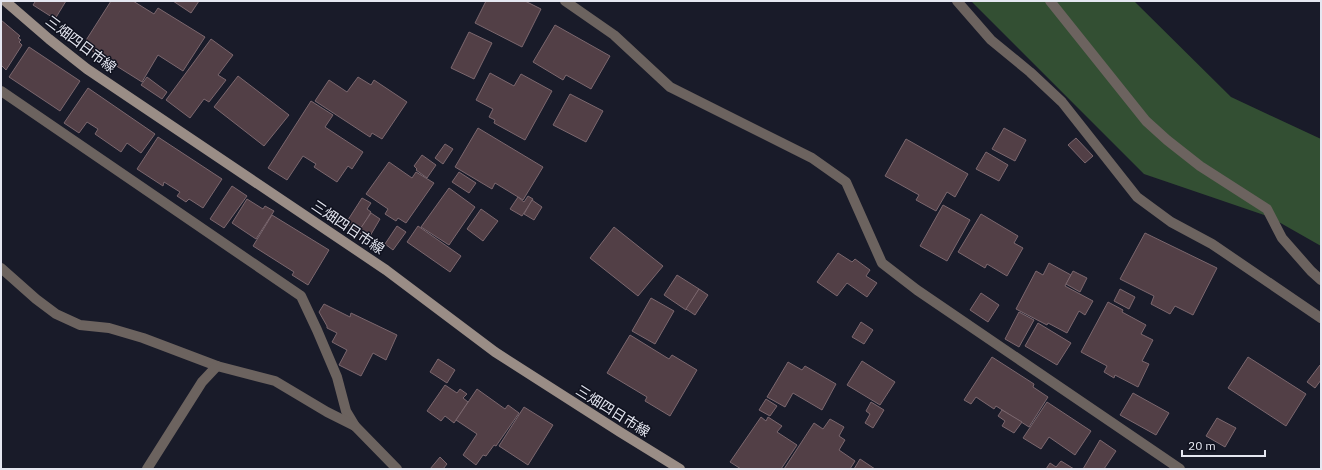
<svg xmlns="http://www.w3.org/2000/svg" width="1322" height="470" font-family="'IBM Plex Sans','Noto Sans JP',sans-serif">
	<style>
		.forest { fill: #334f33 }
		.building { fill: #523f46; stroke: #7b676e }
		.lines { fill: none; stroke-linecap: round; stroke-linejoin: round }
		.minor { stroke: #6c635f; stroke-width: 10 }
		.secondary { stroke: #9a8d86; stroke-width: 10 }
		.labels { text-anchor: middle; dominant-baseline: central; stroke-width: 3; stroke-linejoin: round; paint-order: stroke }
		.street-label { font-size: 14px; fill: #e5e7f1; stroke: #10121f }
	</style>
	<rect width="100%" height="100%" fill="#191b29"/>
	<path class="forest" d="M971,1H1134L1231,97L1321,139V246L1270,217L1144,174Z"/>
	<g class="building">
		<path d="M33,1H66L55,19L33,5L35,2Z"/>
		<path d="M111,1H133L154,14L158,8L205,37L183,71L158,55L142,82L83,45Z"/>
		<path d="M173,1H199L191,13Z"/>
		<path d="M486,1H525L541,9L522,47L475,23Z"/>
		<path d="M1,20L20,36L18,38L21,40L19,42L22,45L6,70L1,65Z"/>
		<path d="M555,25L610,56L591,89L566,75L563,80L533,62Z"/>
		<path d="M469,32L492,43L474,79L451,68Z"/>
		<path d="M211,39L233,55L218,75L226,80L209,102L204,99L190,118L166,100Z"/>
		<path d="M29,47L80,81L60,111L9,77Z"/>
		<path d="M490,73L514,86L521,74L552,91L525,140L494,123L495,120L489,117L493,109L476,100Z"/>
		<path d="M238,76L289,115L264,146L214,107Z"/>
		<path d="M147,77L167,92L162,99L141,85Z"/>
		<path d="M358,77L371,85L374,80L407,102L382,139L372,133L370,137L315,101L329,80L347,92Z"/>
		<path d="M88,88L155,134L141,153L127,143L121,152L95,134L98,129L87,122L79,133L64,123Z"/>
		<path d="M570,94L603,111L586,142L553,125Z"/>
		<path d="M311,101L333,115L325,127L363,152L352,169L348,166L337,182L314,167L316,164L303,156L287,180L268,168Z"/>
		<path d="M478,128L543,167L523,200L495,183L492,189L455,167Z"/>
		<path d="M1004,128L1026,140L1015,161L992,149Z"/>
		<path d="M158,137L222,179L203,208L189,199L186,202L177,196L180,192L164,182L163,186L137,169Z"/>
		<path d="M1076,138L1093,156L1085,163L1068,145Z"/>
		<path d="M906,139L968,174L955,197L947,192L936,211L916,200L919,195L885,176Z"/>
		<path d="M445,144L453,149L443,164L435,158Z"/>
		<path d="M986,152L1008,165L999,181L976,169Z"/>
		<path d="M422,155L436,165L427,178L416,170L417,169L414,166Z"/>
		<path d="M389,162L412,178L416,172L434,183L406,223L398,218L396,221L385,214L388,209L366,194Z"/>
		<path d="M459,172L476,183L469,193L452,182Z"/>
		<path d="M232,186L247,196L224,228L210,219Z"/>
		<path d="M449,188L475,207L449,245L421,227Z"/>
		<path d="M528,196L533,199L522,216L510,209L518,197L524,202Z"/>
		<path d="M362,198L371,203L367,209L371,212L359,232L346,223Z"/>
		<path d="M247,199L263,209L265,206L274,211L256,239L232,223Z"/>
		<path d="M532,200L542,207L534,220L524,214Z"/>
		<path d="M943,205L970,220L947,261L920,246Z"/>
		<path d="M481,209L498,221L483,241L467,229Z"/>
		<path d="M371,213L380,219L370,236L367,234L366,237L358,232Z"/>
		<path d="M981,214L1018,236L1014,243L1023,248L1007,276L987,264L985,268L958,252Z"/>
		<path d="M272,215L329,250L308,285L292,275L294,272L253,246Z"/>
		<path d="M397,226L406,232L393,250L385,244Z"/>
		<path d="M418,226L461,256L450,272L407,242Z"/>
		<path d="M614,227L663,266L638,296L590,258Z"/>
		<path d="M1145,233L1217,268L1193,315L1175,306L1170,314L1151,304L1154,296L1120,279Z"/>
		<path d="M838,253L852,262L855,259L870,270L866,276L877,283L867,297L847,283L837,296L817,282Z"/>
		<path d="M1049,263L1071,275L1065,286L1093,301L1085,315L1079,311L1067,333L1048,323L1047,325L1016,309L1036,271L1043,275Z"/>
		<path d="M1073,271L1087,278L1080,292L1066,284Z"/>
		<path d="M677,275L699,289L686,310L664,295Z"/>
		<path d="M699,289L708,295L695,315L686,309Z"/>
		<path d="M1120,289L1135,297L1129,309L1114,301Z"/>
		<path d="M981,293L999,305L988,322L970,310Z"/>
		<path d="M651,298L674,311L655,344L632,331Z"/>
		<path d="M1108,302L1123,310L1122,312L1146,325L1141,334L1153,340L1142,361L1149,364L1138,387L1115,375L1114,378L1104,372L1107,366L1081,352Z"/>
		<path d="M324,304L350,317L351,313L397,335L386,360L373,353L361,376L339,365L347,350L332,342L337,333L327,328V326L319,312Z"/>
		<path d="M1019,312L1034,320L1019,347L1005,339Z"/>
		<path d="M861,322L873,330L864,344L852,337Z"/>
		<path d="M1038,323L1071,343L1057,365L1025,346Z"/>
		<path d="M630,335L669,359L672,355L697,370L670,416L645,401L647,397L607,373Z"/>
		<path d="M992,357L1034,384L1033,387L1048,397L1029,427L996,406L994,409L976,397L971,404L964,400Z"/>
		<path d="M1248,357L1306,394L1286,426L1228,388Z"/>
		<path d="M438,359L455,370L447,383L430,372Z"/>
		<path d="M862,361L895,382L880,405L847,385Z"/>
		<path d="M788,362L802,370L805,366L836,384L822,410L793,393L785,407L767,397Z"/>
		<path d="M1320,365L1321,366V380L1315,388L1307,382Z"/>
		<path d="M445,385L457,393L460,389L467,394L463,398L468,402L454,423L445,416L441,421L427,411Z"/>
		<path d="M477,389L505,409L508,405L519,413L496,446L494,445L486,456L483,455L476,465L463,455L477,434L456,420Z"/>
		<path d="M1133,393L1169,413L1156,435L1120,415Z"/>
		<path d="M766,399L777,406L770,416L759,410Z"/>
		<path d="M871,402L884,410L873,428L865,423L870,414L866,411Z"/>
		<path d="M1047,402L1091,431L1075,455L1049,437L1041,449L1023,438Z"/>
		<path d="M524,407L553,425L528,465L499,446Z"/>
		<path d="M1002,410L1022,422L1014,433L1002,426L1005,421L998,416Z"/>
		<path d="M761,417L766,421L768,417L782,426L777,432L797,445L781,469H741L730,462Z"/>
		<path d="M1217,418L1236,428L1225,447L1206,436Z"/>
		<path d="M830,419L844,427L839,436L845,440L839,450L855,461L850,469H784L814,423L823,429Z"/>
		<path d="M1100,440L1116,451L1104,469H1083Z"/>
		<path d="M440,457L447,464L443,469H430Z"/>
		<path d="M860,459L875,469H854Z"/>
		<path d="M1061,461L1074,469H1046L1050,463L1056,467Z"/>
	</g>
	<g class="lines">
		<g class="minor">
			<path d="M565,1L614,35L670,87L812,158L846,182L882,263L917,290L1180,469"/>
			<path d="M957,1L991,40L1030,72L1062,102L1137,197L1171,222L1212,244L1321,318"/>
			<path d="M1050,1L1146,121L1167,140L1200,166L1267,209L1282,238L1311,271L1321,280"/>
			<path d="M1,91L301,296L317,330L337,377L346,411L355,426L397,469"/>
			<path d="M1,268L36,299L56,314L80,325L109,328L143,338L217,366L275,381L327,412L355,426"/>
			<path d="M147,469L202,382L217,366"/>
		</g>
		<path class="secondary" d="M5,1L49,39L87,69L386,270L495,352L620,432L680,469"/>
	</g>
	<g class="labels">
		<g class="street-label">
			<text transform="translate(81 44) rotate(37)">三畑四日市線</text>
			<text transform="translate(348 227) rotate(34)">三畑四日市線</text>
			<text transform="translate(613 411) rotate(32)">三畑四日市線</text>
		</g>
	</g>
	<rect width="1322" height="470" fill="none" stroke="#e5e7f1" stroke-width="4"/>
	<path d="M1182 450v6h83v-6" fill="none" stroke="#e5e7f1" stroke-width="2"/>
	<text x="1188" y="450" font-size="12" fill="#e5e7f1" stroke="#10121f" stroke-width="3" paint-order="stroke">20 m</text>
</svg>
